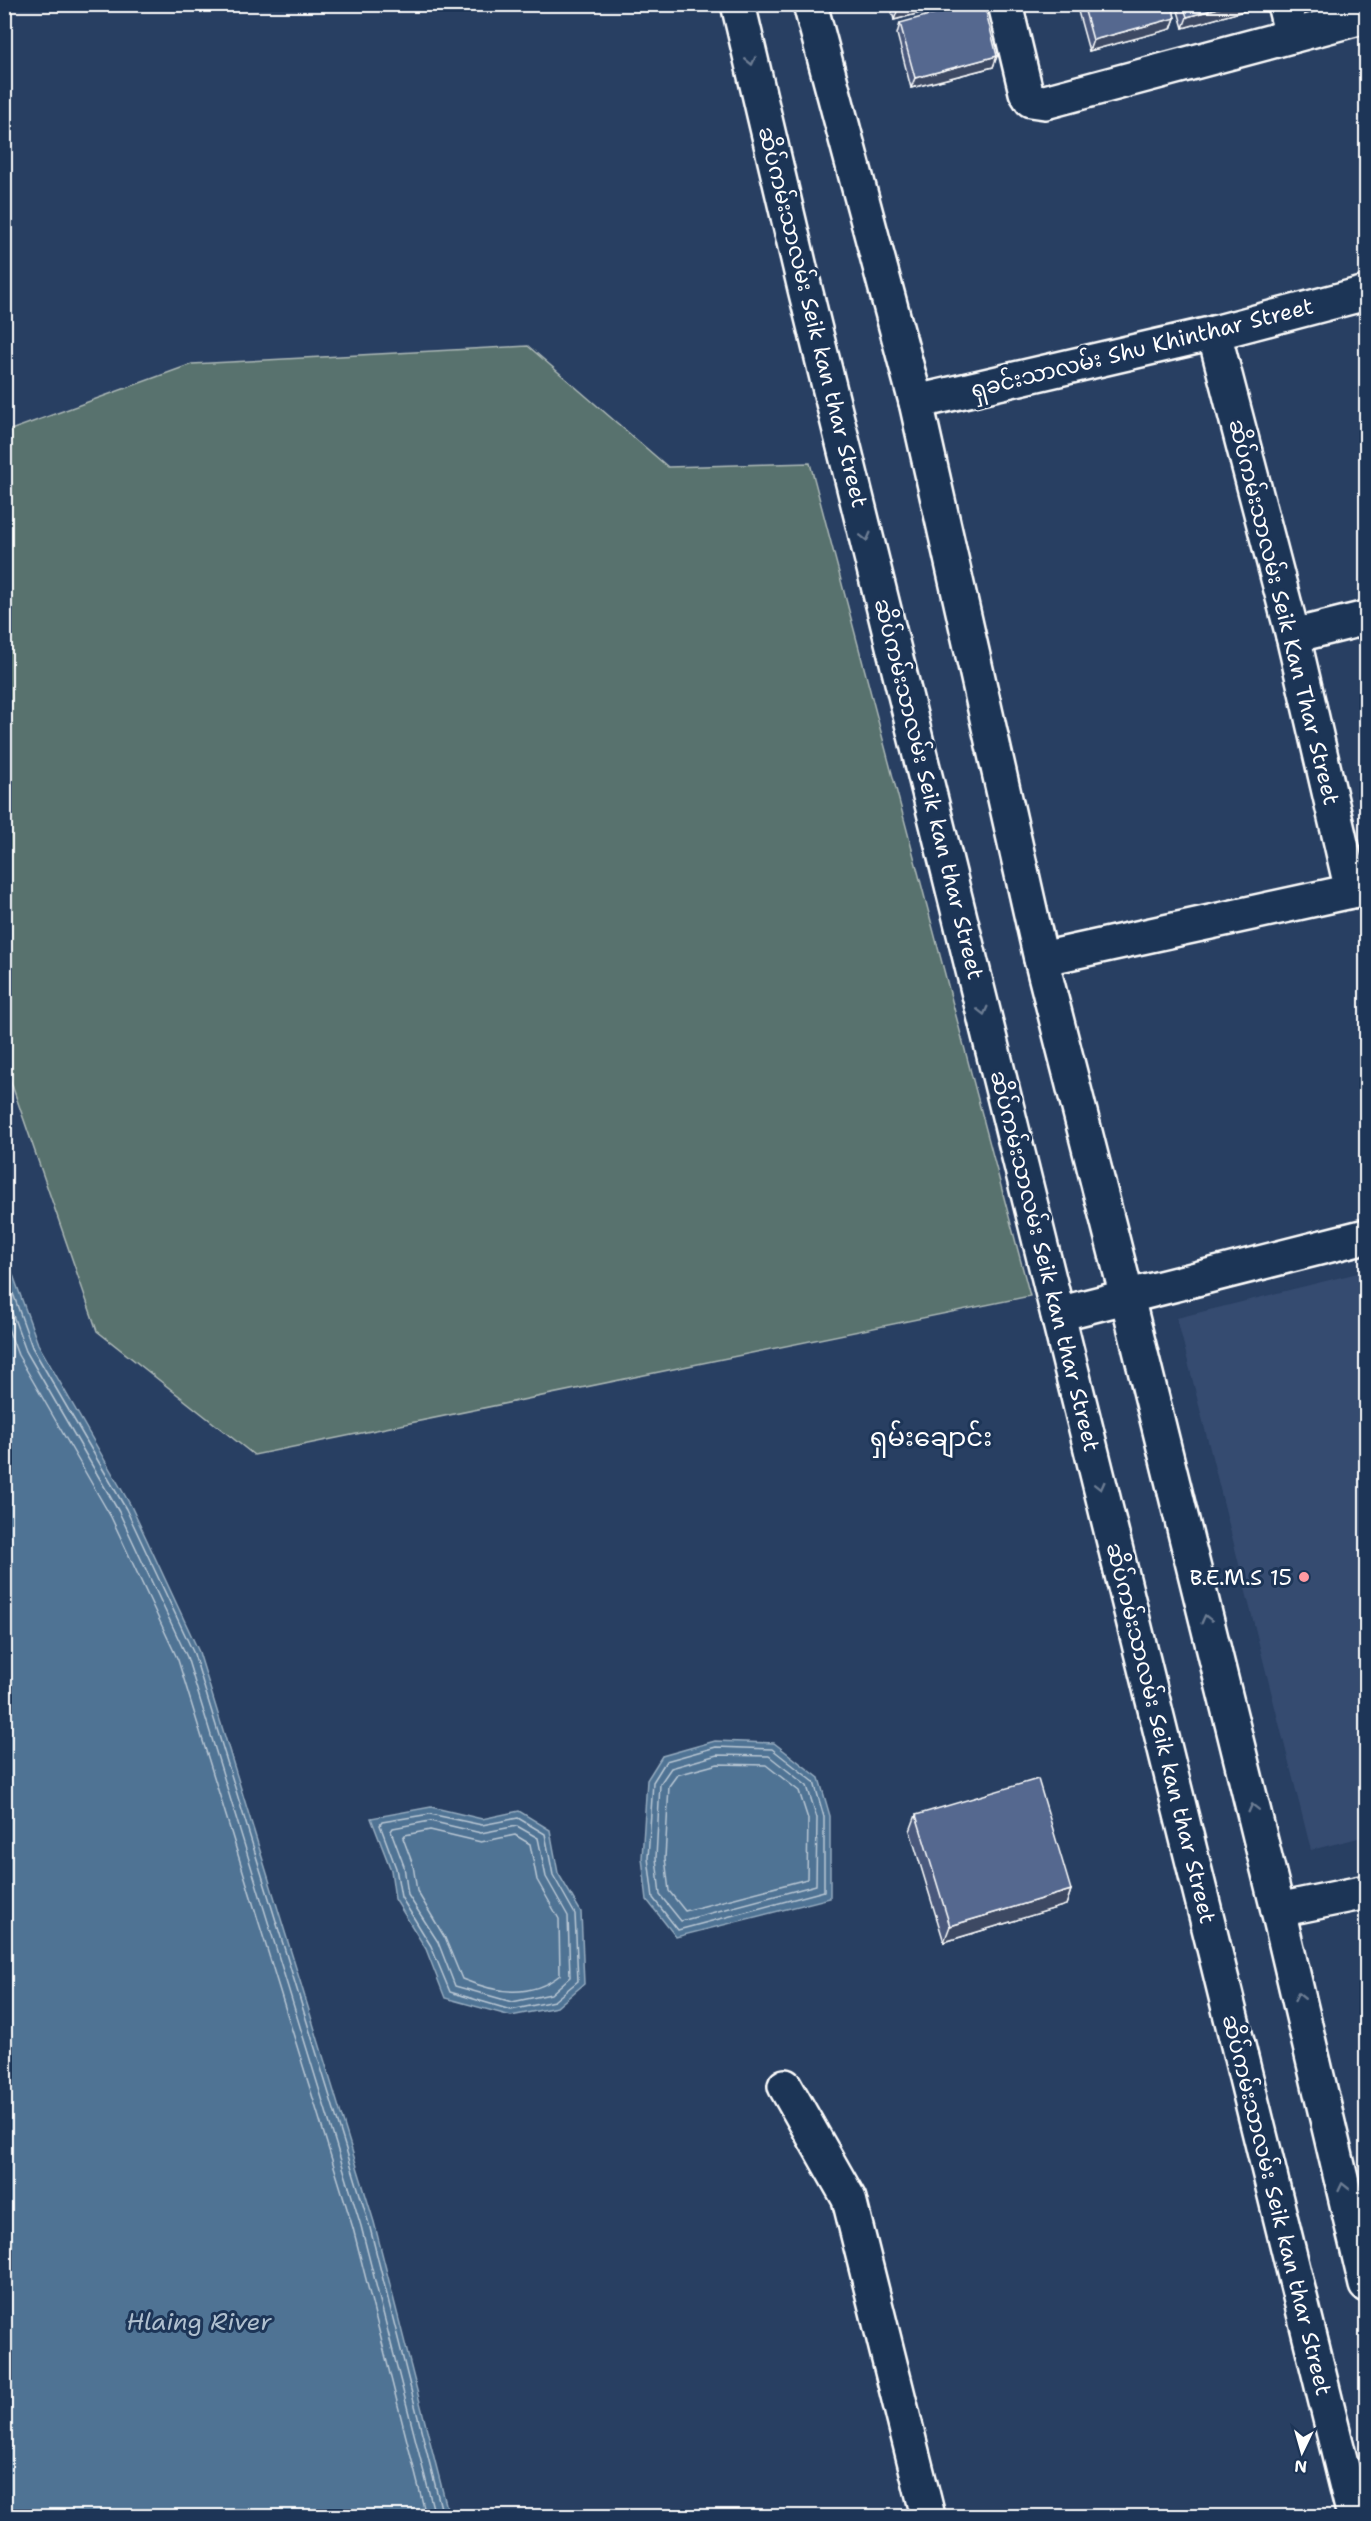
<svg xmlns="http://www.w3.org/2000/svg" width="1371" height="2521" font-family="'Shantell Sans','Noto Sans Myanmar',sans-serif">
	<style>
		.built { fill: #364b70 }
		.green { fill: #58726e; stroke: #acb8b6; stroke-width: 1.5 }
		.water { fill: #4f7394; stroke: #95abbf; stroke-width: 1.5 }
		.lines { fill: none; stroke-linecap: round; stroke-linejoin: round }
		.shore { stroke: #b9c7d4; stroke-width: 1.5 }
		.minor-casing { stroke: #fff; stroke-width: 38 }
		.minor { stroke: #1d3557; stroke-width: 33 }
		.wall { fill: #49597b; stroke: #fff; stroke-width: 1.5 }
		.shaded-wall { fill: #3c4964; stroke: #fff; stroke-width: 1.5 }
		.building { fill: #55688f; stroke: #fff; stroke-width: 1.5 }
		.oneway { stroke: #6c7c92 }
		.poi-dot { fill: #ff9aa2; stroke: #1d3557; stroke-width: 2 }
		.labels { text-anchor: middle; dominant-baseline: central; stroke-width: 6; stroke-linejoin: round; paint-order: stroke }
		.street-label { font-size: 22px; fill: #fff; stroke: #1d3557 }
		.poi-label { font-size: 22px; fill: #fff; stroke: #1d3557; text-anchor: end }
		.water-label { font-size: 24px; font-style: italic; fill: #b0c0cf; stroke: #1d3557 }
		.quarter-label { font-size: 26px; fill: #fff; stroke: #1d3557 }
	</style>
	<rect width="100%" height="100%" fill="#283f62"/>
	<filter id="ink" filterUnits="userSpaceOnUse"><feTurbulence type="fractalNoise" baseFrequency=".0167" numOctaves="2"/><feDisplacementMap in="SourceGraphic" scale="12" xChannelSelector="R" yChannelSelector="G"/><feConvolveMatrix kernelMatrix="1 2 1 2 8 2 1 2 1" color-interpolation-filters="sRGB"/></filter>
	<g filter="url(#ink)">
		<path class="built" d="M1366,1271V1836L1311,1850L1177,1318Z"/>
		<path class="green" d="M528,346L668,467L810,463L1030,1296L254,1455L97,1331L5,1065V432L192,364Z"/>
		<g class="water">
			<path d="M4,1250L38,1344L131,1506L199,1652L374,2222L449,2516H5Z"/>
			<path d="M715,1741L774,1743L819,1778L830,1816V1898L676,1937L647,1900L642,1858L647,1780L662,1756Z"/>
			<path d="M431,1807L482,1819L519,1811L550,1830L558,1873L581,1912L584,1984L557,2007L511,2016L445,1998L426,1949L395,1899L391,1870L371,1818Z"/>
		</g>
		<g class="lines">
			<g class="shore">
				<path d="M4,1268L32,1347L126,1509L194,1654L369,2224L443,2516"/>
				<path d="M4,1291L26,1351L119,1512L187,1657L361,2226L435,2516"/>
				<path d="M4,1318L18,1355L111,1517L178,1660L353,2228L426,2516"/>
				<path d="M716,1747L772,1749L814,1782L824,1817V1891L678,1930L653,1898L648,1858L653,1782L666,1761Z"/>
				<path d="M717,1755L769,1756L807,1786L817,1818L816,1885L681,1921L660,1895L656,1858L660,1784L671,1768Z"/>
				<path d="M718,1764L766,1765L799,1791L808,1819L807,1879L685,1911L669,1891L665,1858L669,1786L677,1775Z"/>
				<path d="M430,1814L482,1825L518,1818L545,1834L553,1875L575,1914L578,1981L554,2001L511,2010L450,1992L431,1946L401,1897L396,1868L380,1825L382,1822Z"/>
				<path d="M430,1821L481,1833L517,1826L538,1838L546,1877L568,1916L570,1977L551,1994L512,2002L455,1986L438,1942L408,1895L404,1866L391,1831L393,1828Z"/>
				<path d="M430,1830L481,1842L515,1835L530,1844L537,1880L559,1919L560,1975C530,1999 496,1993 462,1979L445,1938L417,1891L413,1865L403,1838L405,1835Z"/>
			</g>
			<g class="minor-casing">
				<g id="minor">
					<path d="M738,4L805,289L1354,2516"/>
					<path d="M810,4L916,402L1041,959L1127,1297L1278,1910L1366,2285"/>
					<path d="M1005,4L1026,92L1031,100L1045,102L1366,16"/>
					<path d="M1284,4L1292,36"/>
					<path d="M1214,333L1293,636L1352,891"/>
					<path d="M916,402L1214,333L1366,293"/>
					<path d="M1293,636L1366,618"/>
					<path d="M1041,959L1366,888"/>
					<path d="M1058,1314L1366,1236"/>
					<path d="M1278,1910L1366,1892"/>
					<path d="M785,2086L849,2199L928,2516"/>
				</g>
			</g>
			<use href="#minor" class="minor"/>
		</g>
		<g class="wall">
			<path d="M890,4H953L894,20Z"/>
			<path d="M1076,4H1172L1175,18L1171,29L1089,51Z"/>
			<path d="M1176,4H1265V5L1183,28Z"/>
			<path d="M900,23L997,56L993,67L911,88L897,34Z"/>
			<path d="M916,1815L1071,1890L1066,1905L944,1942L910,1831Z"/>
		</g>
		<g class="shaded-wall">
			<path d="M916,4H953L894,20L898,9Z"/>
			<path d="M1232,4H1265V5L1183,28L1187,17Z"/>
			<path d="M1175,18L1171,29L1089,51L1093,40Z"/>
			<path d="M997,56L993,67L911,88L915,78Z"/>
			<path d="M1071,1890L1066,1905L944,1942L950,1926Z"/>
		</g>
		<g class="building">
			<path d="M897,4H916L898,9Z"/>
			<path d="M969,4H984L997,56L915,78L900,23Z"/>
			<path d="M1083,4H1172L1175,18L1093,40Z"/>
			<path d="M1183,4H1232L1187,17Z"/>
			<path d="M1038,1779L1071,1890L950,1926L916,1815Z"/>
		</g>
		<defs><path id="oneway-chevron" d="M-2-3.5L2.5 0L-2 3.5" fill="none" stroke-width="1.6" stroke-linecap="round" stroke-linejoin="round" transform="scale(1.5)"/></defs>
		<g class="oneway">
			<use href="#oneway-chevron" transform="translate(751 61) rotate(77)"/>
			<use href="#oneway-chevron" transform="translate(866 537) rotate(76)"/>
			<use href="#oneway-chevron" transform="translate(983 1011) rotate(76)"/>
			<use href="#oneway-chevron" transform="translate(1100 1486) rotate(76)"/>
			<use href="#oneway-chevron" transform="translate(1206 1619) rotate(-104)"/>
			<use href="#oneway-chevron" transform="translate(1253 1808) rotate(-104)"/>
			<use href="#oneway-chevron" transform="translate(1299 1997) rotate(-103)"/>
			<use href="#oneway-chevron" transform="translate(1343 2187) rotate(-103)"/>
		</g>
	</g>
	<circle class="poi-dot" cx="1304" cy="1577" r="6"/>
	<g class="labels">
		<g class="street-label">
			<text transform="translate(813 317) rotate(76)">ဆိပ်ကမ်းသာလမ်း Seik kan thar Street</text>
			<text transform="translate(1142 348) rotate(-14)">ရှခင်းသာလမ်း Shu Khinthar Street</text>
			<text transform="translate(1284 612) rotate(76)">ဆိပ်ကမ်းသာလမ်း Seik Kan Thar Street</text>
			<text transform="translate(929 789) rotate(76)">ဆိပ်ကမ်းသာလမ်း Seik kan thar Street</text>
			<text transform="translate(1045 1261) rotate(76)">ဆိပ်ကမ်းသာလမ်း Seik kan thar Street</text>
			<text transform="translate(1161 1733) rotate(76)">ဆိပ်ကမ်းသာလမ်း Seik kan thar Street</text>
			<text transform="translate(1277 2205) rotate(76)">ဆိပ်ကမ်းသာလမ်း Seik kan thar Street</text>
		</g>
		<g class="poi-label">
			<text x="1292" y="1577">B.E.M.S 15</text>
		</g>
		<g class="water-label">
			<text x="199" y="2322">Hlaing River</text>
		</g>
		<g class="quarter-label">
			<text x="931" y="1436">ရှမ်းချောင်း</text>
		</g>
	</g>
	<rect width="1371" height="2521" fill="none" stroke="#1d3557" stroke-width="24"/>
	<rect x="12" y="12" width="1347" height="2497" fill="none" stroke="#fff" stroke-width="2" filter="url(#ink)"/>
	<g transform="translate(1302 2452) rotate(185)" stroke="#1d3557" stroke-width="4.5" paint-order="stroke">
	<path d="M0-4.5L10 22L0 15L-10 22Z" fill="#ffffff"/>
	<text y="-9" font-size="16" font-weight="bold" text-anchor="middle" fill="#ffffff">N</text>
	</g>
</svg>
